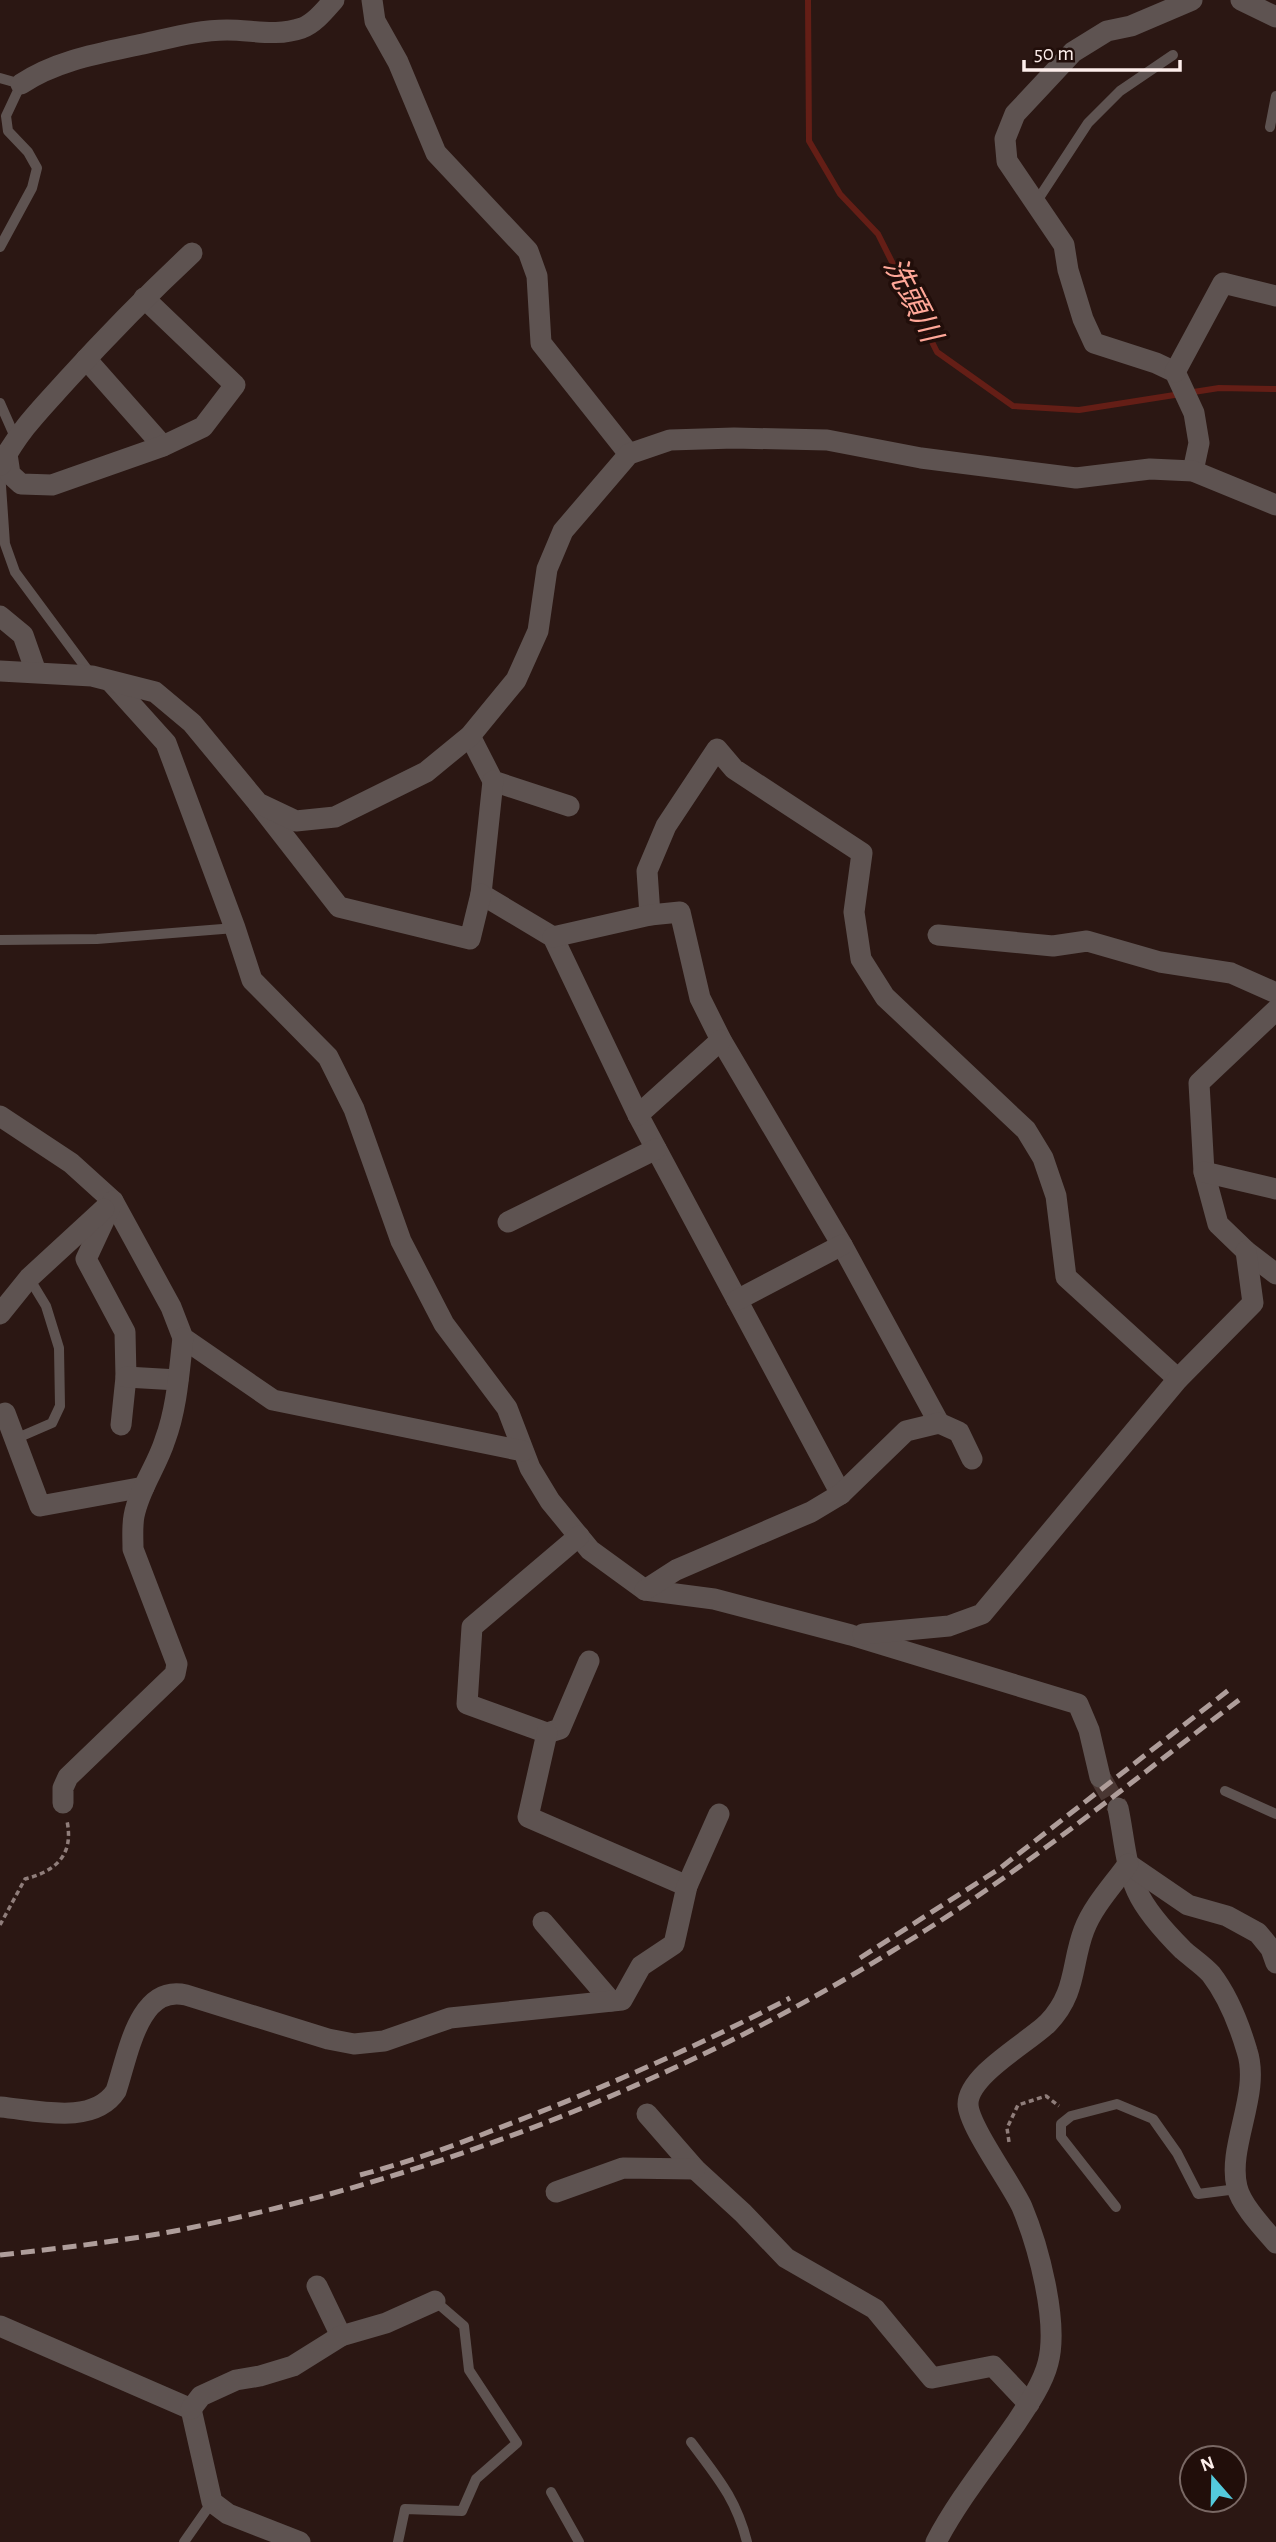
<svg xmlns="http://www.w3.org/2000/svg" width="1276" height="2542" font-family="'Alegreya Sans','Noto Sans JP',sans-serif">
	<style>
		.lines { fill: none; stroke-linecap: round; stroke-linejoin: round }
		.stream { stroke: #641e16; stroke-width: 6 }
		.minor-tunnel { stroke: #4a3733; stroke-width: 21; stroke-dasharray: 21 10; stroke-linecap: butt }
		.path { stroke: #8f7d7a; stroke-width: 3.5; stroke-dasharray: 5 3.5; stroke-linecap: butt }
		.service { stroke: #5e5351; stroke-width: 10 }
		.minor { stroke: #5e5351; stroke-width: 21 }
		.tertiary { stroke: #5e5351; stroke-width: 21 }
		.rail { stroke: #ae9d9a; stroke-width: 5; stroke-dasharray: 14 7; stroke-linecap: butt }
		.labels { text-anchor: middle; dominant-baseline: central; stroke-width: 7; stroke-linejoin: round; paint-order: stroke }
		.water-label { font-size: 30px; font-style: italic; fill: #ffa798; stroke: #210e0a }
	</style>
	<rect width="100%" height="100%" fill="#2b1713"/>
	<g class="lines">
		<path class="stream" d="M808,0L809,141L840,194L878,234L937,352L1013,406L1079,410L1219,388L1276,389"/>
		<path class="minor-tunnel" d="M1100,1777L1118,1808"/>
		<g class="path">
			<path d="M0,1925L25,1879C56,1871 74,1855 67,1821"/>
			<path d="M1009,2142L1007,2128L1018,2105L1046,2096L1059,2106"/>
		</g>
		<g class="service">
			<path d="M0,78L21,84L6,116L8,131L28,152L37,168L32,188L0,247"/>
			<path d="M1270,127L1276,96"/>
			<path d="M1035,204L1088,123L1120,91L1173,55"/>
			<path d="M0,403L15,437"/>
			<path d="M0,471L5,544L15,572L92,676"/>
			<path d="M0,940L97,939L235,928"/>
			<path d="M15,1439L52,1423L60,1406L59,1348L46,1306L29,1278"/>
			<path d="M1225,1791L1276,1814"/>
			<path d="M1116,2207L1061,2137V2124L1071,2116L1117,2104L1153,2119L1177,2153L1198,2194L1237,2189"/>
			<path d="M691,2442C717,2477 736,2498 747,2542"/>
			<path d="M551,2492L579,2542"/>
			<path d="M184,2542L212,2502"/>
			<path d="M398,2542L405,2509L462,2511L476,2479L517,2443L469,2370L464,2326L435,2301"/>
		</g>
		<g class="minor">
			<path d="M372,0L375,21L398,62L436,153L528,251L537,276L541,343L629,454"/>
			<path d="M1192,0L1131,26L1107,31L1073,52L1015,114L1005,139L1007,161L1064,245L1068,270L1083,319L1094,343L1156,363L1175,372L1194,413L1199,443L1193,471"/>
			<path d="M1241,0L1276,17"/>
			<path d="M21,84C57,60 101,53 143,44C171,38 198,30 227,30C253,30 276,37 302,28C315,23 325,10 334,0"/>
			<path d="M86,359L163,446"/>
			<path d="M1175,372L1223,283L1276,296"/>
			<path d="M7,454L10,474L21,484L52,485L163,446L203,427L235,385L144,298"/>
			<path d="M1,465C19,430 41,409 67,380C107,336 148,294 192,253"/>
			<path d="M111,682L166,743L235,928L252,980L328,1057L354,1109L401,1241L444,1324L507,1408L530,1468L550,1501L590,1550L645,1590L714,1599L851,1635L1078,1704L1089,1730L1100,1777"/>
			<path d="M470,736L493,781L569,806"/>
			<path d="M493,781L481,894L553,937L638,1115L841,1494"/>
			<path d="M258,803L339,907L470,939L481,894"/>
			<path d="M650,915L647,871L666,826L717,749L734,769L862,853L854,912L861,959L885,997L1026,1130L1043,1158L1056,1196L1066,1277L1178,1379"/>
			<path d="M938,935L1053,946L1087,941L1160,962L1231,973L1276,993"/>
			<path d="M553,937L650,915L680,912L700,998L721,1040L842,1245L939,1423"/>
			<path d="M1276,1010L1199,1083L1204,1172L1218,1224L1246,1251L1276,1274"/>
			<path d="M638,1115L721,1040"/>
			<path d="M0,1116L71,1163L113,1201L171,1307L183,1338L273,1400L523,1451"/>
			<path d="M1204,1172L1276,1189"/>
			<path d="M113,1201L86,1259L125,1332L126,1377L121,1425"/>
			<path d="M508,1222L656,1149"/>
			<path d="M737,1300L842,1245"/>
			<path d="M0,1314L29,1278L104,1209"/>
			<path d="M126,1377L178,1380"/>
			<path d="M5,1413L40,1506L144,1487"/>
			<path d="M579,1536L472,1627L467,1704L547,1733L560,1729L589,1661"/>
			<path d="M645,1590L676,1570L811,1512L841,1494L906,1431L939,1423L959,1432L972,1459"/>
			<path d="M863,1634L949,1626L982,1614L1178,1379L1253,1303L1246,1251"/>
			<path d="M547,1733L528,1817L687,1886"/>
			<path d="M63,1803V1788L68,1777L175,1674L177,1664L133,1549C133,1538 132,1526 134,1516C139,1489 157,1466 165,1440C177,1408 179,1372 183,1338"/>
			<path d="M1118,1808C1124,1836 1125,1865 1137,1891C1146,1911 1167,1934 1183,1950C1192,1958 1203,1965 1211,1974C1228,1996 1239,2024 1247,2051C1261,2094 1227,2146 1237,2187C1241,2205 1264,2229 1276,2243"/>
			<path d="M1128,1864L1188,1905L1227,1916L1258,1933L1271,1949L1276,1963"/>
			<path d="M543,1922L611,2001"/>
			<path d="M0,2107C36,2110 93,2126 116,2091C128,2056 138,1984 186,1995L328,2039L354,2044L384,2041L450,2018L622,2000L641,1966L674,1944L687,1886L719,1814"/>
			<path d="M647,2114L695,2169L743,2213L786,2258L875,2309L932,2378L993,2366L1029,2404"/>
			<path d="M556,2192L623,2168L695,2169"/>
			<path d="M317,2286L341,2336"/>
			<path d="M0,2326L191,2409L212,2502L228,2514L300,2542"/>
			<path d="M191,2409L201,2396L236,2380L260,2376L293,2366L341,2336L386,2323L435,2301"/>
			<path d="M936,2542C958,2500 989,2462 1016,2423C1028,2405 1043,2383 1048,2363C1059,2322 1038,2245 1022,2207C1011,2183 968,2125 968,2104C968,2075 1029,2042 1048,2023C1077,1993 1071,1964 1084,1930C1093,1906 1113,1885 1128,1864"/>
		</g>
		<g class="tertiary">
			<path d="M0,616L23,635L36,672"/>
			<path d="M0,671L92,676L155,692L192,723L258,803L296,821L335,817L426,772L470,736L516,680L538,631L547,569L563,531L629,454L670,440L734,438L827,440L921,458L1076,478L1150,469L1193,471L1276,505"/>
		</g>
		<g class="rail">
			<path d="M860,1958L999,1869L1230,1689"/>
			<path d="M360,2175C414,2161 466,2141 517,2121C610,2085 702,2044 790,1998"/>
			<path d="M0,2255C62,2248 124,2241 185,2229C449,2174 699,2075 926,1930C1035,1861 1136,1778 1239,1700"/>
		</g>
	</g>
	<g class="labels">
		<g class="water-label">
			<text transform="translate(912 300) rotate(63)">洗頭川</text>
		</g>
	</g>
	<g transform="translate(1213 2479) rotate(340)"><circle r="33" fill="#210e0a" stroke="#796864" stroke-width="2"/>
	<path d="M0-5L12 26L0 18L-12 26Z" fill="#54cadd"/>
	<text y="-10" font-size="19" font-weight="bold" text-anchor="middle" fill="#fdeeeb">N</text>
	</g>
	<path d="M1024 60v10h156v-10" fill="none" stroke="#fdeeeb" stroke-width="3.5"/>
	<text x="1034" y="60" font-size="21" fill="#fdeeeb" stroke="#210e0a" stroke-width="5" paint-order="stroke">50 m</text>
</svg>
